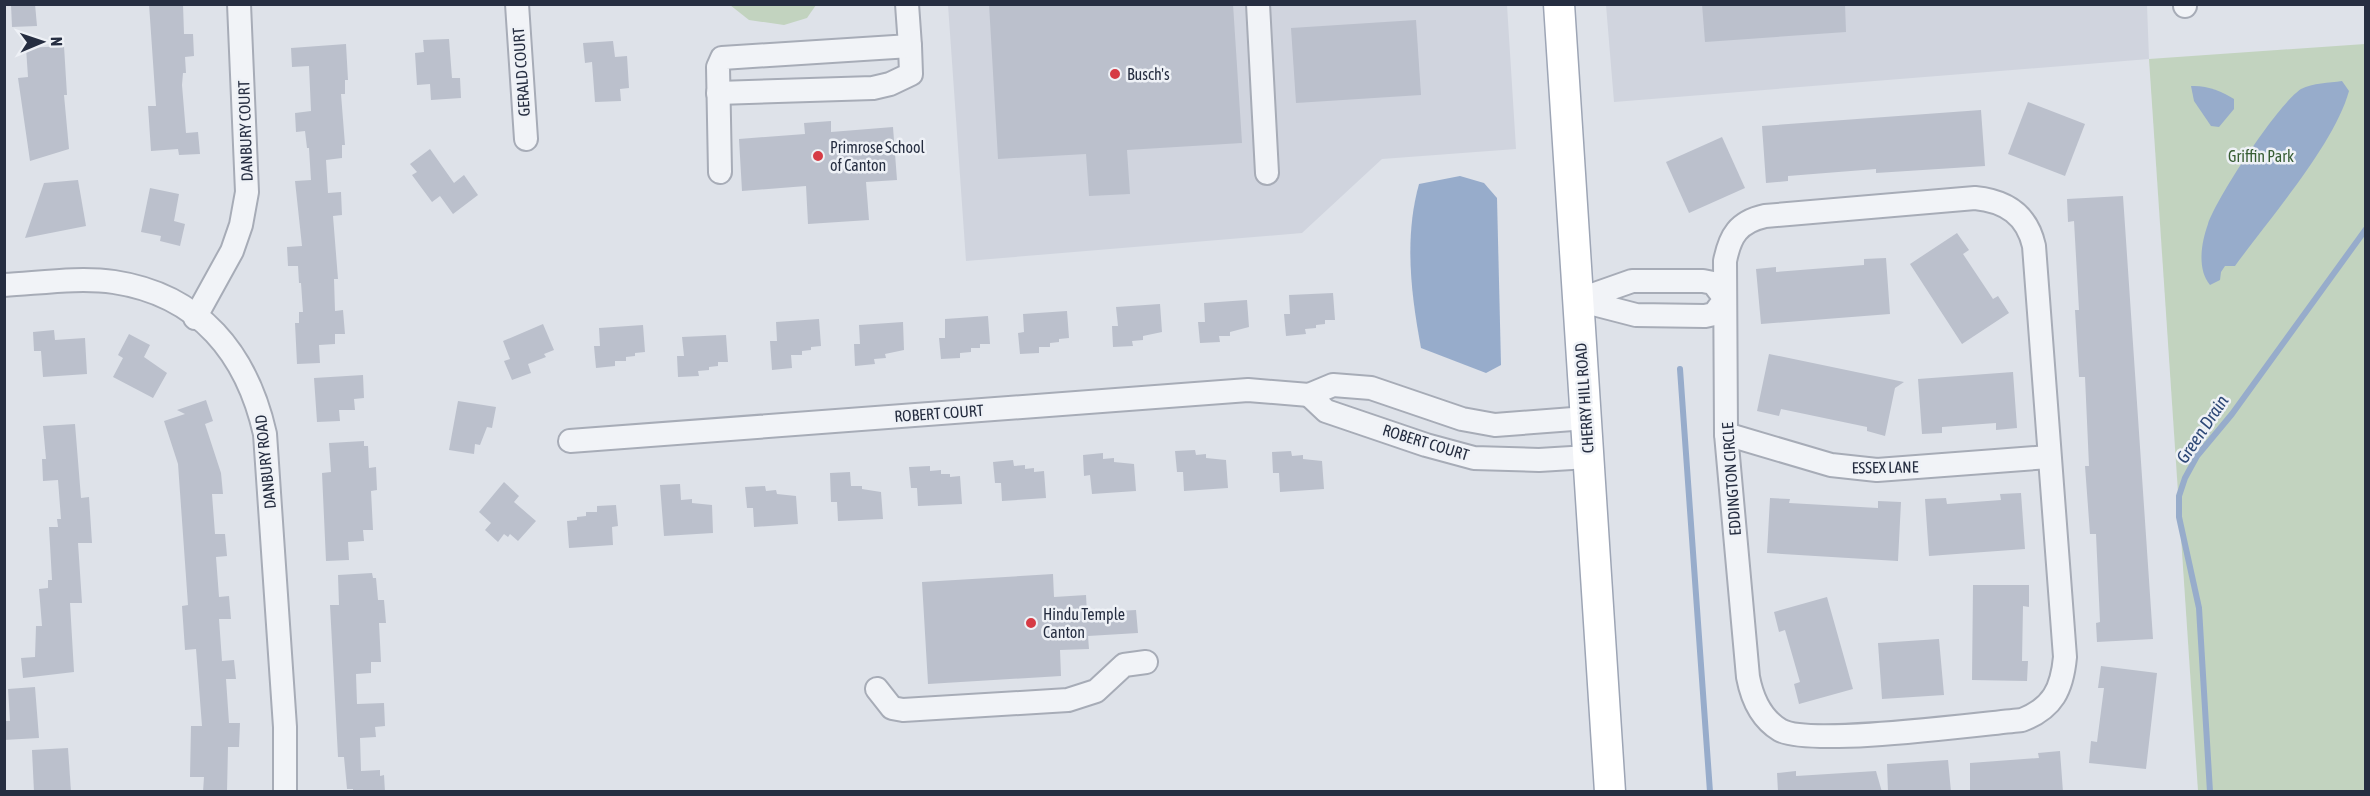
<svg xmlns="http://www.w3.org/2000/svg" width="2370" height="796" font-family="'Asap Condensed',sans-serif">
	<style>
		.built { fill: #d0d4de }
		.green { fill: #c2d3bf }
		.water { fill: #97accb }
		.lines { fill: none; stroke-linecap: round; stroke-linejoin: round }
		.stream { stroke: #97accb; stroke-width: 6 }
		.building { fill: #bbc0cc }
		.minor-casing { stroke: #a7acb7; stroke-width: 26 }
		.major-casing { stroke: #9da5b5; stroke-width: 33 }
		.minor { stroke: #f1f3f7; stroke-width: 22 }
		.major { stroke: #fff; stroke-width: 30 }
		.poi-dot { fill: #d63b45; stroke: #eef1f6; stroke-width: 2 }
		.labels { text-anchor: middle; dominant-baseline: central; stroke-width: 5; stroke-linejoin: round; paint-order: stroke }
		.street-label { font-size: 16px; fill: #262e41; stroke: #eef1f6 }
		.poi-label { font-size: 16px; fill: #262e41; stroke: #eef1f6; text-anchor: start }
		.park-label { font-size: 16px; fill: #375d33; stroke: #eef1f6 }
		.water-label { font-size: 18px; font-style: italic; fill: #2e4977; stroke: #eef1f6 }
	</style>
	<rect width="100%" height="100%" fill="#dee2e9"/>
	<g class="built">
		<path d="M948,5H1507L1516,149L1382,159L1302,233L966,261Z"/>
		<path d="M1606,5H2147L2149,59L1614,102Z"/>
	</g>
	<g class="green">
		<path d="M730,5H816L807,18L784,25L749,20Z"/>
		<path d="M2365,44V791H2198L2149,59Z"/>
	</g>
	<g class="water">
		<path d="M2342,81L2349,91C2334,145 2269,219 2235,266H2225L2221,272L2220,280L2210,285C2197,270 2201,243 2208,224C2217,197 2278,104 2301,89C2313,83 2329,83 2342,81Z"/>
		<path d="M2191,86C2206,85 2222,91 2234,99V109L2219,127L2211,126L2194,101Z"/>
		<path d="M1460,176L1484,183L1497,198L1501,365L1486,373L1421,348C1411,294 1404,238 1419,184Z"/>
	</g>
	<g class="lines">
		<g class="stream">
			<path d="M1680,369L1710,792"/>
			<path d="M2210,792L2199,608L2179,517V496L2185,478L2197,456L2232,414L2366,229"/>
		</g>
	</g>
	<g class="building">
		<path d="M11,4H35L37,26L12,27Z"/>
		<path d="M149,4H183L184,34H193L194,56L185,57L186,73H183L182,85L186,133L198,132L200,154L179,155L178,149L151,151L148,106H156Z"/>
		<path d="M989,4H1233L1242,143L1127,150L1130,194L1089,196L1086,154L998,159Z"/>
		<path d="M1702,4H1845L1846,32L1705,42Z"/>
		<path d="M1416,20L1421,95L1296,103L1291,28Z"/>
		<path d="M449,39L452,78H460L461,98L431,100L430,84L417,85L415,53L424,52L423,40Z"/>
		<path d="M613,41L615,57L627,56L629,88L620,89L621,101L595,102L592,62L585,63L583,43Z"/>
		<path d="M346,44L348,80H345V94H341L345,145H342V158L326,160L328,193L341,192L342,215L333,216L338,279H334L335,311L343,310L345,334H335V344L319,345L320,363L297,364L295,323H299V312H303L301,283H299L298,266H288L287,247L302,246L295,181L311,180L309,148H307L305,131L296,132L295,113L311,111L309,66L292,67L291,48Z"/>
		<path d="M64,46L67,95H64L69,149L30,161L18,78L28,77L26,48Z"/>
		<path d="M2028,102L2085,124L2065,176L2008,154Z"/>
		<path d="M1981,110L1985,166L1876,173V169L1788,176V181L1766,183L1762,126Z"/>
		<path d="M831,121V132L893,127L897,180L866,182L869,220L808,224L806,186L742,191L739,139L805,134L804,123Z"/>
		<path d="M1722,137L1745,188L1689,213L1666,162Z"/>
		<path d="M430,149L454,183L464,175L478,195L453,214L440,196L432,202L412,175L417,172L410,164Z"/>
		<path d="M78,180L86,226L25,238L44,183Z"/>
		<path d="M150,188L179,194L174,221L185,224L180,246L160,241L161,236L141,232Z"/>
		<path d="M2123,196L2153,639L2097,642L2096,623L2100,622L2096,534H2090L2085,466H2089L2085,377H2079L2075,310H2079L2074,221L2068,222L2067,199Z"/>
		<path d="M1957,233L1969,250L1963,254L1993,299L1998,296L2009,313L1962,344L1910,264Z"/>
		<path d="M1886,258L1890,314L1761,324L1756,269L1776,267V272L1864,265V259Z"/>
		<path d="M1333,293L1335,320H1325V324L1316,325V328L1305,329L1306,334L1286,336L1284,314H1290L1289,295Z"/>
		<path d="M1247,300L1249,327L1230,332V336H1219L1220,342L1200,343L1198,322H1205L1204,303Z"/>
		<path d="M1160,304L1162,332L1143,336V340L1132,341L1133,346L1113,347L1112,326H1118L1116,307Z"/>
		<path d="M1067,311L1069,338L1059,339V342L1050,343V347H1039V353L1020,354L1018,333L1024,332L1023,314Z"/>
		<path d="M988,316L990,344H980V348H971V352L960,353V358L941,359L939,338H945V319Z"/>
		<path d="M819,319L821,346L811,347V350L802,351V355H791L792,368L772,370L770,341H777L776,322Z"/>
		<path d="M903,322L904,350L885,354L886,358L874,359L875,364L855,366L854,344H860L859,325Z"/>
		<path d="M543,324L554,350L544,354L546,357L528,364L531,373L512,380L504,361L510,359L503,341Z"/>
		<path d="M643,325L645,352L635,353V356L626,357V361H615V366L596,368L594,346H600L599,328Z"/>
		<path d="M54,330L55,340L85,338L87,374L43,377L41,351H34L33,332Z"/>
		<path d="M129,334L150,345L144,357L167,373L153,398L113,377L123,358L118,355Z"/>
		<path d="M726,335L728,362H718V366L709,367V370L698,371L699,376L678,377L677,356H684L682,337Z"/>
		<path d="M1769,354L1904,382L1895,388L1885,436L1867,431V427L1781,409L1779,416L1757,411Z"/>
		<path d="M2013,372L2017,428L1996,430V423L1942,427V433L1922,434L1918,379Z"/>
		<path d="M363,375L364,398L354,399L355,410H339L340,421L317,422L314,378Z"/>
		<path d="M206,400L213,421L205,424L221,473L223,494H212L215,534H225L227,556L216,557L219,597L229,596L231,619H219L222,661L234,660L236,679H226L229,723H240L239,747H228L227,792H203L204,777H190L191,726H202L196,649L185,650L182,606L188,605L178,464L164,421L185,414L177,410Z"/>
		<path d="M458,401L496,407L492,428L487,427L480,445L475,444L474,454L449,450Z"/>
		<path d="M75,424L81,498L89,497L92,543H78L82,603H70L74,672L23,678L21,658L35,657L36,626H42L39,589L48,588V580H52L49,527H58L57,519H61L58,480L43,481L42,459H46L43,426Z"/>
		<path d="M364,441V446H368L369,468L376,467L377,490L371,491L373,530H363L364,541L348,542L349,560L326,561L322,473L331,472L329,443Z"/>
		<path d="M1195,450L1196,455L1206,454V458L1226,460L1228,488L1184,491L1183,472H1177L1175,451Z"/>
		<path d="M1291,451L1292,456L1303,455V459L1322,461L1324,489L1280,492L1279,473H1273L1272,452Z"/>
		<path d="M1103,453V459L1114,458V462L1134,464L1136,491L1092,494L1090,475L1084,476L1083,455Z"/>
		<path d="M1013,460L1014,466L1025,465V469L1034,468V472L1044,471L1046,498L1002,501L1001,483H995L993,462Z"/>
		<path d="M930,466V471L941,470V474H950V477L960,476L962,504L918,506L917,488H911L909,467Z"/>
		<path d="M850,472L851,486H862V489L881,492L883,519L838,521L837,502H831L830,473Z"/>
		<path d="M504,482L519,496L514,502L536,521L518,541L510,534L508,537L504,534L498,542L485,530L491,523L479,512Z"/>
		<path d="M680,484L681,500L692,499V503L712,505L713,533L664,536L660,485Z"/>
		<path d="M765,486L766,491L776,490L777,494L796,496L798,524L754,527L753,508H747L745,487Z"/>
		<path d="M2021,493L2025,549L1929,556L1925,499L1946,498L1947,504L2001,500L2000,494Z"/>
		<path d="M1770,498L1790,499L1789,503L1878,508V501L1901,502L1898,561L1767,553Z"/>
		<path d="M616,505L618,526L612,527L613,545L569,548L567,521L577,520V517L586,516V512H597V506Z"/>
		<path d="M372,573L373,578H376L378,600H384L386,623H379L381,662H371V673L356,674L357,704L384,703L385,726L375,727L376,737L360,738L361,771L380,770V776L384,775L385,792H353V789H347L344,757H338L330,605H339L338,575Z"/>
		<path d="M1053,574L1054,597L1086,595L1087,613L1136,610L1138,633L1088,636L1089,649L1060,650L1061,676L928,684L922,582Z"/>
		<path d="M1973,585H2029V607L2023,606L2022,661H2028L2027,681L1972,680Z"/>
		<path d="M1827,597L1853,689L1799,704L1794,684L1800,682L1785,630L1779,632L1774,612Z"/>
		<path d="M1939,639L1944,695L1882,699L1878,643Z"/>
		<path d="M2101,666L2157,673L2146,769L2089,763L2091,741L2097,742L2104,688H2098Z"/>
		<path d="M35,687L39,738L4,740V721H10L8,689Z"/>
		<path d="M68,748L71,792H34L32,750Z"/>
		<path d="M2060,751L2063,792H1970V763L2039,758L2038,753Z"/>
		<path d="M1948,760L1951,792H1888L1887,764Z"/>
		<path d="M1796,771V776L1876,771L1882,792H1778L1777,773Z"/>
	</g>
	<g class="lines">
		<g class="minor-casing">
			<g id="minor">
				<path d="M517,4L526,139"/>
				<path d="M1258,4L1267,173"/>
				<path d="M2185,4V6"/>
				<path d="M718,93L873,88L890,84L911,74L910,46"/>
				<path d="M720,172L718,67L722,58L910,46L907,4"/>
				<path d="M1975,198C2006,201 2027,215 2034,246L2065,657C2062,689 2053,708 2022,720C1979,724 1809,747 1780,730C1760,718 1752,698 1748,677L1726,434L1725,261C1730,236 1738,222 1765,216Z"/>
				<path d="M1632,281H1703L1713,283L1725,299L1714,314L1705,316L1636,315L1578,300Z"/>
				<path d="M4,285C40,283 79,277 114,282C200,295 247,354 265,434L285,727V792"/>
				<path d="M195,318L232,251L241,225L247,192L239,4"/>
				<path d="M1586,418L1495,425L1462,419L1371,388L1333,385L1309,395L1326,411L1426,445L1474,458L1539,460L1588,457"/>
				<path d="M1726,434L1831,465L1877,470L2049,457"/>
				<path d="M570,441L1248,390L1309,395"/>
				<path d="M877,689L892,708L903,710L1068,700L1096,691L1124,665L1146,662"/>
			</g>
		</g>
		<g class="major-casing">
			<path id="major" d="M1559,4L1610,792"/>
		</g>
		<use href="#minor" class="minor"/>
		<use href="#major" class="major"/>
	</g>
	<g class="poi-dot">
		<circle cx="1115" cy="74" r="6"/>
		<circle cx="818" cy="156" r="6"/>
		<circle cx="1031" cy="623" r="6"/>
	</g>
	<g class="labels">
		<g class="street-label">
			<text transform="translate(521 72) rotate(-94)">GERALD COURT</text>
			<text transform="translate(245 131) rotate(-92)">DANBURY COURT</text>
			<text transform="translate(1584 398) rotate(-94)">CHERRY HILL ROAD</text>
			<text transform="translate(939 413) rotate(-4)">ROBERT COURT</text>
			<text transform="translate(1426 442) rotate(17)">ROBERT COURT</text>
			<text transform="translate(265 462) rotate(-96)">DANBURY ROAD</text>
			<text transform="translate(1885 467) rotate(-1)">ESSEX LANE</text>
			<text transform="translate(1731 479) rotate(-94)">EDDINGTON CIRCLE</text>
		</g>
		<g class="poi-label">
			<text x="1127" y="74">Busch's</text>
			<text x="830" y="147">Primrose School<tspan x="830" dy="18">of Canton</tspan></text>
			<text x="1043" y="614">Hindu Temple<tspan x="1043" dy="18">Canton</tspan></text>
		</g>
		<g class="park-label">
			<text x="2261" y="156">Griffin Park</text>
		</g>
		<g class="water-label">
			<text transform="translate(2202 429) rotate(-56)">Green Drain</text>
		</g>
	</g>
	<rect width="2370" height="796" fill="none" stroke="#262e41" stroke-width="12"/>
	<g transform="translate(42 42) rotate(88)" stroke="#eef1f6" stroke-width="4.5" paint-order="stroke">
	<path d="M0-4.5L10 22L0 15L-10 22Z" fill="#262e41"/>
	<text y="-9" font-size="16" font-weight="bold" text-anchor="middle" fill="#262e41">N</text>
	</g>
</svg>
